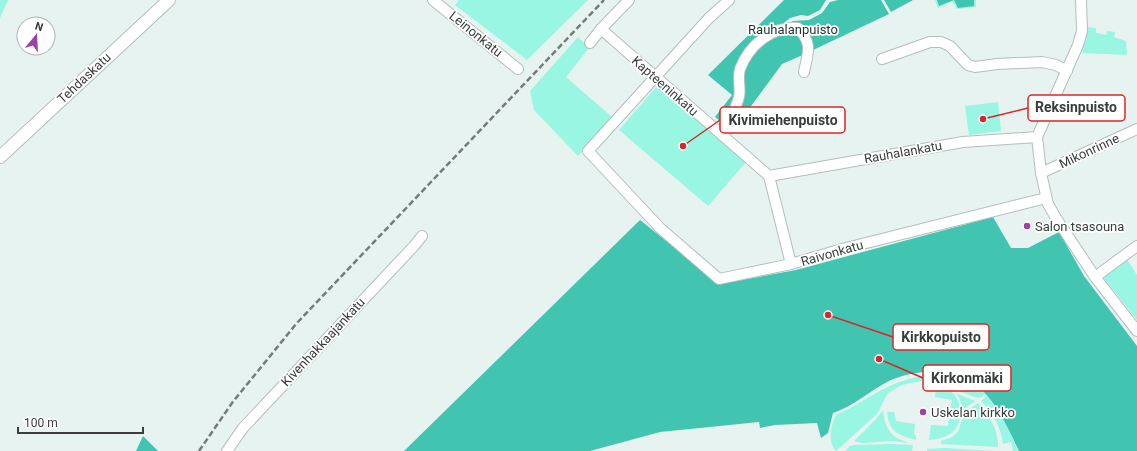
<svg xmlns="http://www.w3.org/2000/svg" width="1137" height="451" font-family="Roboto,sans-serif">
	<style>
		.green { fill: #98f6e3 }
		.forest { fill: #42c5b0 }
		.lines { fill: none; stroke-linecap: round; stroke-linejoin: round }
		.minor-casing { stroke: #b2bfbc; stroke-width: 12 }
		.tertiary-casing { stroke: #b2bfbc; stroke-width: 14 }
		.minor { stroke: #fff; stroke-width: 10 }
		.tertiary { stroke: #fff; stroke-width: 12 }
		.rail { stroke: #757c7b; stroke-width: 2.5; stroke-dasharray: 6 3; stroke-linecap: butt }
		.poi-dot { fill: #9c40aa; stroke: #fff; stroke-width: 1.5 }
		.labels { text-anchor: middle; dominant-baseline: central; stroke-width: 3.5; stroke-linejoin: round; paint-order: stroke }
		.park-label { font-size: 13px; fill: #1f3530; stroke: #fff }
		.street-label { font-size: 13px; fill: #393e3d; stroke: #fff }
		.poi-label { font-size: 13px; fill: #393e3d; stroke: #fff; text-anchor: start }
		.leader { fill: none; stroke: #d62828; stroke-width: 1.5 }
		.callout-dot { fill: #d62828; stroke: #fff; stroke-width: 1.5 }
		.callout { fill: #fff; stroke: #d62828; stroke-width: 1.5 }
		.callout-label { font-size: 14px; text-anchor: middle; font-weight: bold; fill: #393e3d }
	</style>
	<rect width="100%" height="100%" fill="#e6f3f0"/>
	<g class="green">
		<path d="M0,0H8L0,18Z"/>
		<path d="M459,0H588L527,60L455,5Z"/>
		<path d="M935,0H976V7L957,9L952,1L938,8Z"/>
		<path d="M1087,27L1096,28V33L1106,35L1107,31L1115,32L1114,37L1126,41L1127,55L1082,53L1087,35Z"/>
		<path d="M578,37L589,48L566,77L612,117L578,156L534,110L530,91Z"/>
		<path d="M657,86L746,162L708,206L619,130Z"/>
		<path d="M998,102L1001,131L969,135L965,106Z"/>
		<path d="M1126,258L1137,275V320L1103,277Z"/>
		<path d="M931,375L929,379L902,385L888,393L877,414L836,451C827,441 831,426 836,415C848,410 858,403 869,397C889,385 908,377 931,375Z"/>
		<path d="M945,376C960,376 974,384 985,393L982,397L978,398L950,388Z"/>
		<path d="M936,389C940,390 947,390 951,392C964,400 963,427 950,434C944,438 936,439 929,440L931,425L948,426L952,400L935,397Z"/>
		<path d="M955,393L975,401L963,410L959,397Z"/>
		<path d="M987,396L1005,422L1018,451H1013L1011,442L1003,444C1001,428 993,412 981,401Z"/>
		<path d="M978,403C989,414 999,431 998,447L941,444V441L952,437L958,432L964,413Z"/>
		<path d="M883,410C884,421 887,432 897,438C900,440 905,441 909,443L892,441L862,443L854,441L876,419Z"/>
		<path d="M887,412H894L896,421L915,424L914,434L916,436V440C898,435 889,432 887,412Z"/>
		<path d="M892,444L913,445L912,451H845L850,446L854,445Z"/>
		<path d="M945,448L995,451H927V449Z"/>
	</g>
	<g class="forest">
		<path d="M784,0H826L820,10L808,16L801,15L790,18L747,53L739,91L725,125L715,117L732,95L708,75Z"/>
		<path d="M838,0H881L889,14L811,51L808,36L781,28L793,21L809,20L822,13L830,2Z"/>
		<path d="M884,0H913L891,12Z"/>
		<path d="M937,0H974V6L958,8L954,0L939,6Z"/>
		<path d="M787,28L805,37V54L782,64L732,132L727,127L741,71L764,38Z"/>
		<path d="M993,217L1011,248H1028L1059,232L1084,276L1137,346V451H1019C999,409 980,365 924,372C913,373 899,376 889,381C869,391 854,406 833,413L828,433L821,438L817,423L775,425L760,428L759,422L660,432L590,451H404L640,220L720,284L796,270Z"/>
		<path d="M143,436L158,451H136Z"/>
	</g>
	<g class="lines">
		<g class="minor-casing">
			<g id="minor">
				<path d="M433,0L518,69"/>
				<path d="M729,0L709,18L588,151L660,228L719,279L791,264L842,249L1046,198"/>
				<path d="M1081,0L1082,31L1078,45L1037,137L1041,173L1048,204L1056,218L1095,277L1137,331"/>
				<path d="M601,29L769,176L791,264"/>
				<path d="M590,43L601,29L629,0"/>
				<path d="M882,59L930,42H941L950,46L968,65L975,67L997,64L1042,62L1056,65L1067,71"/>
				<path d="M723,136C728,123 735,111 739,97C741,88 737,78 740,69C749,45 772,26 798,28C813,44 808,52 804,72"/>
				<path d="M1041,173L1137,129"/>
				<path d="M769,176L963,142L1037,137"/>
				<path d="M1095,277L1137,246"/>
				<path d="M227,451L243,428L414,246L422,236"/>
			</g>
		</g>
		<g class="tertiary-casing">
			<path id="tertiary" d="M0,157L169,0"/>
		</g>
		<use href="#minor" class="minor"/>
		<use href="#tertiary" class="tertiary"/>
		<path class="rail" d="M199,451L232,403L296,324L604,0"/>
	</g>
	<g class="poi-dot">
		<circle cx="1027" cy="226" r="4"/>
		<circle cx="923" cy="412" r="4"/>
	</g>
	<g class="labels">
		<g class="park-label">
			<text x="793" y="29">Rauhalanpuisto</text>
		</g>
		<g class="street-label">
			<text transform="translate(476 34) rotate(39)">Leinonkatu</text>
			<text transform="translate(84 78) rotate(-43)">Tehdaskatu</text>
			<text transform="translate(665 86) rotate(41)">Kapteeninkatu</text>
			<text transform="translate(1089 151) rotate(-25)">Mikonrinne</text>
			<text transform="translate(903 152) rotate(-10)">Rauhalankatu</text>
			<text transform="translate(832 253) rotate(-16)">Raivonkatu</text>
			<text transform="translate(323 342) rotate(-47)">Kivenhakkaajankatu</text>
		</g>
		<g class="poi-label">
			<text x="1035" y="226">Salon tsasouna</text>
			<text x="931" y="412">Uskelan kirkko</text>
		</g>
	</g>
	<path class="leader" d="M983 119L1028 108M683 146L720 120M828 315L893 337M879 359L923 378"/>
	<g class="callout-dot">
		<circle cx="983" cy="119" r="4"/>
		<circle cx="683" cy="146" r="4"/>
		<circle cx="828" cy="315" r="4"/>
		<circle cx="879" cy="359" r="4"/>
	</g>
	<g class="callout">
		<rect x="1028" y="95" width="97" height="26" rx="4"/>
		<rect x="720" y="107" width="125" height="26" rx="4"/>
		<rect x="893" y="324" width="96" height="26" rx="4"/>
		<rect x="923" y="365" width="88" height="26" rx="4"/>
	</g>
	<g class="callout-label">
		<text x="1076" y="112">Reksinpuisto</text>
		<text x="783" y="125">Kivimiehenpuisto</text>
		<text x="941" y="342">Kirkkopuisto</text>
		<text x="967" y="383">Kirkonmäki</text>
	</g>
	<g transform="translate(36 36) rotate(18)"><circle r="19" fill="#ffffff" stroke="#b0b2b1"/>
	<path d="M0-3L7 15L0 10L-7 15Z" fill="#9c40aa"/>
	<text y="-6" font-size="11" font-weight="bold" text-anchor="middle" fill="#393e3d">N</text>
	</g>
	<path d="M18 427v6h125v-6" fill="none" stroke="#393e3d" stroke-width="2"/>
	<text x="24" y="427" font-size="12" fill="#393e3d" stroke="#ffffff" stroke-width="3" paint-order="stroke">100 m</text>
</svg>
